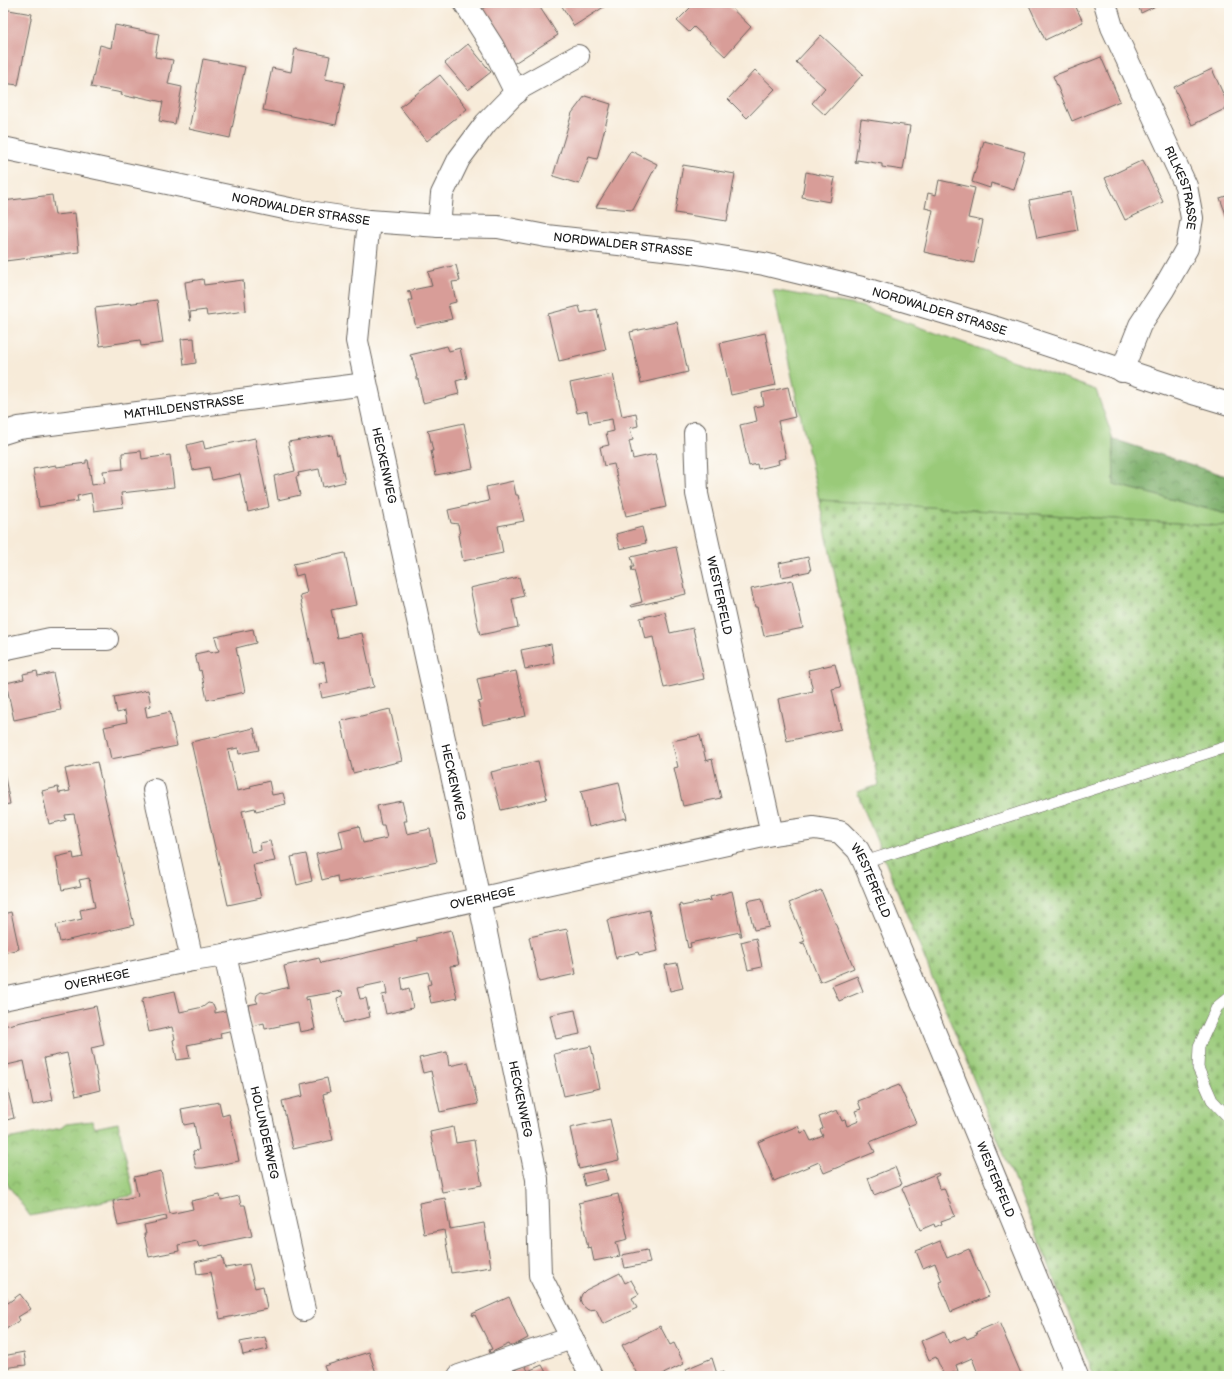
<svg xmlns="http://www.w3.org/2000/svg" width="1232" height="1379" font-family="'Balsamiq Sans',sans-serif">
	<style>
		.grass { fill: #9aca79; stroke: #5b734a }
		.forest { fill: url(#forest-crowns); stroke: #4c6542 }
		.cemetery { fill: url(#cemetery-stones); stroke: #5b734a }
		.park { fill: url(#park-crowns); stroke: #5b734a }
		.building { fill: #d89d98 }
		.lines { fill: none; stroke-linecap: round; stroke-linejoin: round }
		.service-casing { stroke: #69645e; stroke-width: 12 }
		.minor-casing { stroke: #69645e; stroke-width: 24 }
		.tertiary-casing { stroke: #69645e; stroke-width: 24 }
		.service { stroke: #fff; stroke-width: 11 }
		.minor { stroke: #fff; stroke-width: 22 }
		.tertiary { stroke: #fff; stroke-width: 22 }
		.labels { text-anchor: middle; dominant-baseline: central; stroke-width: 3; stroke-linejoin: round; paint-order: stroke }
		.street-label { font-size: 12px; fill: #1c1c1c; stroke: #fdfcf7 }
	</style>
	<defs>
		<pattern id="forest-crowns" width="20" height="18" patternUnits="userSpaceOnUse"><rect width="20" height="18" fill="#7bae69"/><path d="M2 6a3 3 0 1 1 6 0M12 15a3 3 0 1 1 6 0" fill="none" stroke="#648d56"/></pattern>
		<pattern id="cemetery-stones" width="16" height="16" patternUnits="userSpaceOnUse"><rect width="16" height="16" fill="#9aca79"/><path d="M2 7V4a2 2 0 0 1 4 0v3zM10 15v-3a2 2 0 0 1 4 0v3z" fill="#84ad68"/></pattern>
		<pattern id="park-crowns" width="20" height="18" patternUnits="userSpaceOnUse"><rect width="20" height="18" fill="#9aca79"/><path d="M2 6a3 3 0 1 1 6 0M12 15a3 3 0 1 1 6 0" fill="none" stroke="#84ad68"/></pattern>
	</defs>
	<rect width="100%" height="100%" fill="#fdfcf7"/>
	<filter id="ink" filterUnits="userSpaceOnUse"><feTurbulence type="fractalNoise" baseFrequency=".025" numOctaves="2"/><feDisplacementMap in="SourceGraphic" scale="8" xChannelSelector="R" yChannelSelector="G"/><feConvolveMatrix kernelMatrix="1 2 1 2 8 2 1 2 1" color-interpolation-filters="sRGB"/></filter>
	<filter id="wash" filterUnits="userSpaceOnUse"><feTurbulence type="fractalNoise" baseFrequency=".012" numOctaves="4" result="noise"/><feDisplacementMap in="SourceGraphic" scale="16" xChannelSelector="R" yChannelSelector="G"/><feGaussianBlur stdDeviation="0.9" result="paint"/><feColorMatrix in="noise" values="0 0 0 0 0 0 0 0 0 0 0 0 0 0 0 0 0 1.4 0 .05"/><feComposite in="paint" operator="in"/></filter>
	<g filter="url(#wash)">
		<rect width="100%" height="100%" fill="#f7ebd9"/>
		<path class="grass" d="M773,290L860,306L1096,390L1113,439L1114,484L1222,513H1229V525L1222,526L819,500Z"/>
		<path class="forest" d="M1113,439L1229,477V513H1223L1114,484Z"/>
		<path class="cemetery" d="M819,500L1222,526L1229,525V1376H1094L857,792L879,785Z"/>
		<path class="park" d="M92,1121L94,1128L118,1123L134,1195L30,1216L3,1178V1140L61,1128L66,1124Z"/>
		<g id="blocks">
			<g class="building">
				<path d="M491,3H537L558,35L513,64L479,11Z"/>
				<path d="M560,3H610L574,26Z"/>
				<path d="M691,3H726L751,27L725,56L694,27L689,32L677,21L692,6L690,4Z"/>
				<path d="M1028,3H1074L1083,22L1045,40Z"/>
				<path d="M1137,3H1162L1141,13Z"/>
				<path d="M3,9L32,14L18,85L3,83Z"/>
				<path d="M115,25L159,34L155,57L173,60L168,84L182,87L175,124L159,121L163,102L135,96V98L121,95L122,93L91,87L100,45L111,48Z"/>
				<path d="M821,35L863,74L825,115L812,103L825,88L796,62Z"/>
				<path d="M468,44L491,72L468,90L445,63Z"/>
				<path d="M295,49L330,56L325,79L345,83L336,125L263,110L272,68L291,72Z"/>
				<path d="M1101,57L1120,101L1072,121L1053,76Z"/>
				<path d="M203,59L245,67L230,138L189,129Z"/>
				<path d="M1212,69L1229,107L1192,125L1174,87Z"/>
				<path d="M755,70L775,89L747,118L728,99Z"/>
				<path d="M440,75L467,109L427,141L400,107Z"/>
				<path d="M585,96L611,104L597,159L589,157L579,184L553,176L572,113Z"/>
				<path d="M861,119L910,126L903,170L882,167V164L857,160V163H855Z"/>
				<path d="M984,141L1025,152L1014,190L991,183L990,188L972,182Z"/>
				<path d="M631,151L657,164L633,210L596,207Z"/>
				<path d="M1143,160L1163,202L1125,220L1105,178Z"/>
				<path d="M683,165L735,174L727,221L675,213Z"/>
				<path d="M806,172L835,178L830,202L802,197Z"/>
				<path d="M939,180L975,188L968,218L983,221L974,263L924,252L933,210L925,208L928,193L936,195Z"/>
				<path d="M1071,192L1078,230L1037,238L1029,200Z"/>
				<path d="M52,195L55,215L75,213L79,252L5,261L3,242V201Z"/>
				<path d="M1229,195V223L1220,198Z"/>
				<path d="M456,265L460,281L452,282L456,302L448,304L452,319L416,327L409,300H412L410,292L408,293L407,291L432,286L428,272Z"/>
				<path d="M203,279L204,285L243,280L246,311L207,316L206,310L190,312L191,321H190L185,282Z"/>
				<path d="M157,300L163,343L141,346L140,340L100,346L95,308Z"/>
				<path d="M579,306L581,313L597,309L606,350L559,361L548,314Z"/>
				<path d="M677,322L688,372L641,383L630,332Z"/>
				<path d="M765,333L776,385L731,395L720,343Z"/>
				<path d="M194,338L196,363L184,365L181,339Z"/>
				<path d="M447,346L449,351L460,348L467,378L456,381L459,394L423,403L418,379H416V377H417L412,357H411L410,355Z"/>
				<path d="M613,374L622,416L636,413L638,426L630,428L633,440L629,441L633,459L655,454L666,507L626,516L614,464L604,466L600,447L609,445L606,433L614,431L612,419L589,423L587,411L577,413L570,383Z"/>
				<path d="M788,387L795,417L778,421L786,458L778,460L779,464L758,469L757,464L749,466L740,425L757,421L754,407L764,405L762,393Z"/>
				<path d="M464,423L473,468L436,475L431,451H433L429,433L427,431Z"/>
				<path d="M333,435L337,455L339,454L345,482L323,487L319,469L298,473L299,476L296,477L300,495L278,500L274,476L295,471L288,442Z"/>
				<path d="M255,438L269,507L248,512L240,474L212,480L209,467L193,470L187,445L203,441L205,449Z"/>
				<path d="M141,451L142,459L170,455L174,487L121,493L123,507L94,511L91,493L77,496L78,501L39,507L33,469L56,465L57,467L86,463V460H88L92,485L105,483L103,471L123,469L122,453Z"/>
				<path d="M513,481L516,495H518L524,521L498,526L503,553L463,561L458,535H460L458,524L451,523L448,510L489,501L486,487Z"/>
				<path d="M642,527L646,543L620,549L616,534Z"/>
				<path d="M676,547L686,594L632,607L631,605L642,602L634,570L632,571L631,567H634L631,557Z"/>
				<path d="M345,553L356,605L331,610L334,623L337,638L362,633L374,687L322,698L319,684L328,683L324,662L315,664L300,595L307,593L303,574L296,576L293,564Z"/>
				<path d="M808,557L811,571L782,577L779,563Z"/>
				<path d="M519,577L524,596L512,599L518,627L480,635L470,588Z"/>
				<path d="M792,580L803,628L764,636L757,607H755L751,589Z"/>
				<path d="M665,612L670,633L693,628L704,679L664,688L653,637L645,639L640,618Z"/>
				<path d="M253,629L256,643L236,648L245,692L207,700L201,670L199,671L195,654L209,651L210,653L219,651L215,637Z"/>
				<path d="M551,644L554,663L525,669L521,650Z"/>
				<path d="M835,664L841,687L832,689L841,729L787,741L778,699L813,691L808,670Z"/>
				<path d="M37,671L38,676L53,673L61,710L14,720L6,683L24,679L23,674Z"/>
				<path d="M516,671L526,716L483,725L478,702L482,701L477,679Z"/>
				<path d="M148,690L151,706L145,707L147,717L170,712L177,746L111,759L104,727L127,722L125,711L117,713L114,697Z"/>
				<path d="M390,709L402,761L353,773L341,721Z"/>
				<path d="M254,728L259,750L239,754L238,748L228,750L237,791L251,788L250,786L269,781L272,795L283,793L286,804L256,811L255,808L242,811L251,852L261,850L260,843L270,841L275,861L253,865L261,898L228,905L191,742Z"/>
				<path d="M700,735L706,761L712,759L721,798L683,806L674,768L678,767L672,741Z"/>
				<path d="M538,761L547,799L501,810L491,772Z"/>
				<path d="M97,762L134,925L60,942L56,925L82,919L80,910L95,907L89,878L79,880L81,886L62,890L56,857L73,853L74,859L83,857L74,814L65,815L66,820L49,824L42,791L58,787L59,793L70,791L65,769Z"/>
				<path d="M4,772L10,804L3,805V773Z"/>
				<path d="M619,782L627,819H625V818L589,827L581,791Z"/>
				<path d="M402,801L407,821H404L407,834L430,829L437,862L338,883L337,876L322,880L316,854L343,848L339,831L359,826L363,843L387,838L384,825H381L377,806Z"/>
				<path d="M306,854L312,881L297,885L291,857Z"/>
				<path d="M821,890L854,968L820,982L804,943L801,944L800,943L805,941L789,903Z"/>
				<path d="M732,891L742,936H740V932L690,943L691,947L688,948L679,904L681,903L682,906L711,900L710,897Z"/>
				<path d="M762,898L769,927L754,930L747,901Z"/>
				<path d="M649,910L658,951L639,955L638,952L617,957V959H616L607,920Z"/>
				<path d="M11,912L19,949L3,953V914Z"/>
				<path d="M567,929L576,974L539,982L529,937Z"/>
				<path d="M451,930L459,965L450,966L457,998L431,1003L427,985L431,984L428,972L401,978L403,990L409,988L413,1008L386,1014L382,995L387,994L385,982L357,988L360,999L366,998L370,1017L343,1023L337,998L343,996L342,991L306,997V1000L309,999L315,1029L300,1032L298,1022L265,1029L264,1023L252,1026L248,1005L258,1003L256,1000L257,995L261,992L265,993L289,987L284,966L319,958L321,963L417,941V938Z"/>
				<path d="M756,938L762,967L748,970L741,942Z"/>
				<path d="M677,963L683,988L670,991L665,965Z"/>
				<path d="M857,976L863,991L839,1001L832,986Z"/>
				<path d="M175,991L180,1012L203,1007L208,1003L213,1004L215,1009V1013L234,1009L238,1029L220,1033L221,1038L187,1045L190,1058L177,1060L173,1040L175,1039L172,1027L149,1032L142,1001L143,1000V998Z"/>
				<path d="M96,1006L104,1045L91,1048L100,1090L76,1096L67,1053L44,1058L53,1100L33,1105L24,1061L3,1066V1026Z"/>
				<path d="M575,1010L580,1034L556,1039L550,1015Z"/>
				<path d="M591,1046L600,1088L564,1096L554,1054Z"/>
				<path d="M447,1052L449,1066L468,1062L478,1104L440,1112L431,1071L423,1073L419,1058Z"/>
				<path d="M3,1069L14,1118L3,1121Z"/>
				<path d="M327,1078L330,1092L323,1094L333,1140L293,1149L282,1101L303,1096L301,1084Z"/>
				<path d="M899,1085L916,1123L870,1142L875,1152L824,1173L819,1162L774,1181L758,1142L798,1126L801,1133L806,1131L811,1141L823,1136L820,1130L823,1128L819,1117L837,1110L842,1121L845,1120L847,1126L859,1121L855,1111L861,1109L858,1101Z"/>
				<path d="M219,1102L222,1116L229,1114L239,1161L203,1168H196L193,1151L199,1150L194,1123L184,1125L181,1109Z"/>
				<path d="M610,1119L619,1160L579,1169L570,1128Z"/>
				<path d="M453,1127L456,1143L474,1140L482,1185L442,1192L430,1132Z"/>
				<path d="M895,1167L902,1184L874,1195L868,1178Z"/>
				<path d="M605,1169L608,1180L585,1186L582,1174Z"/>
				<path d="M161,1171L170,1214L193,1209L191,1201L220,1195L221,1200L239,1196L241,1205H245L252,1236L199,1247L197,1241L178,1245L179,1251L149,1257L144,1234H146L144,1225L167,1220L166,1216L118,1226L113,1201L138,1196L134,1177Z"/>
				<path d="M938,1173L939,1175L935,1177L940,1189L944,1188L955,1216L941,1221L942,1224L935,1227L934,1224L920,1230L902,1188Z"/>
				<path d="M618,1194L628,1239L616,1242L620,1256L594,1261L591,1247L588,1248L579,1204L578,1203Z"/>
				<path d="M445,1198L450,1229L484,1223L491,1267L451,1273L444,1230L424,1234L419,1203Z"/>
				<path d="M940,1241L947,1258L969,1249L989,1296L951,1312L939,1282L942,1281L935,1263L923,1268L916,1251Z"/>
				<path d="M647,1250L650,1263L625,1268L622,1255Z"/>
				<path d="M222,1256L225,1268L249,1264L255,1288L263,1286L267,1309L220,1319L211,1272L197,1274L195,1262Z"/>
				<path d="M620,1273L625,1283L631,1280L639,1294L632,1298L637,1308L603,1324L596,1309L588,1310L582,1305L580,1299L582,1294L586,1290Z"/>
				<path d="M20,1294L31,1309L18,1317L20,1320L3,1331V1296L8,1303Z"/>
				<path d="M509,1297L528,1338L511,1347L509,1344L490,1353L489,1350L492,1349L475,1315L473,1316L472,1314Z"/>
				<path d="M999,1322L1022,1376H979L972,1358L956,1365L958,1371L944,1376L936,1357L929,1360L921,1341L944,1331L949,1343L965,1336L967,1339L977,1335L976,1332Z"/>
				<path d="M660,1326L670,1345L674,1343L684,1364L659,1376H638L622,1345Z"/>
				<path d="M265,1337L268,1349L243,1355L240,1342Z"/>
				<path d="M24,1352L26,1365L3,1368V1356Z"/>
				<path d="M369,1352L377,1376H328L324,1366Z"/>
				<path d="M712,1358L717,1374L723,1372L725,1376H689L686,1369Z"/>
				<path d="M525,1365L528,1371L542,1365L548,1376H502Z"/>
			</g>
		</g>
	</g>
	<g filter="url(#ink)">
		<use href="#blocks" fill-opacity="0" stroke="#69645e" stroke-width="1"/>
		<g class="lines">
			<g class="service-casing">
				<g id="service">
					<path d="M864,862L1229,746"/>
					<path d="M1229,997L1217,1007L1199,1046L1198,1068L1212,1100L1229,1118"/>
				</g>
			</g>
			<g class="minor-casing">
				<g id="minor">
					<path d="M465,3L493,47L516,93"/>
					<path id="s1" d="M1105,3L1112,27L1186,186L1192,218L1187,248L1163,290L1140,325L1122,371"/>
					<path id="s2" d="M369,221L357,341L479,899L537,1179L540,1275L591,1376"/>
					<path d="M439,226L442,194L459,159L486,123L520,88L578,56"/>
					<path id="s3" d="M3,433L19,428L366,384"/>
					<path id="s4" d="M695,433L697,494L772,834"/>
					<path d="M3,649L50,639H107"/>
					<path d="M154,790L192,960"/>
					<path id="s5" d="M225,955L304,1310"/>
					<path id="s6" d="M3,999L192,960L225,955L772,834L814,828L840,832L858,850L864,862L1077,1376"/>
					<path d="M459,1376L572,1338"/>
				</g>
			</g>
			<g class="tertiary-casing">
				<g id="tertiary">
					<path id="s7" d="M3,148L294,210L369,221L439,226L498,227L546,236L691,252L764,264L862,288L996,328L1196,394L1229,404"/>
				</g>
			</g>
			<use href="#service" class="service"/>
			<use href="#minor" class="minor"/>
			<use href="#tertiary" class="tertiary"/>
		</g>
	</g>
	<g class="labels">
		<g class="street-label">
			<text stroke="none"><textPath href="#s1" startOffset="201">RILKESTRASSE</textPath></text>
			<text stroke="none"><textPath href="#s7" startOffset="304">NORDWALDER STRASSE</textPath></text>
			<text stroke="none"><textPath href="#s7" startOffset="629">NORDWALDER STRASSE</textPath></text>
			<text stroke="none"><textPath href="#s7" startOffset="953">NORDWALDER STRASSE</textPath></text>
			<text stroke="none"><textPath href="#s3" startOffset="183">MATHILDENSTRASSE</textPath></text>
			<text stroke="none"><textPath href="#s2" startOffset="248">HECKENWEG</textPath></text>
			<text stroke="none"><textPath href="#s4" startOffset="165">WESTERFELD</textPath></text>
			<text stroke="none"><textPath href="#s2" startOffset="572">HECKENWEG</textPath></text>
			<text stroke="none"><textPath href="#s6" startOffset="914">WESTERFELD</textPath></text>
			<text stroke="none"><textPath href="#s6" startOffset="490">OVERHEGE</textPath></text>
			<text stroke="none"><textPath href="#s6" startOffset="96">OVERHEGE</textPath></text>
			<text stroke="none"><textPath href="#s2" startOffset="896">HECKENWEG</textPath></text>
			<text stroke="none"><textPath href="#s5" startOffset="182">HOLUNDERWEG</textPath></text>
			<text stroke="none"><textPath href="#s6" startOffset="1238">WESTERFELD</textPath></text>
		</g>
	</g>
	<rect width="1232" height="1379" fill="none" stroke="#fdfcf7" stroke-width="16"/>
</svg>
